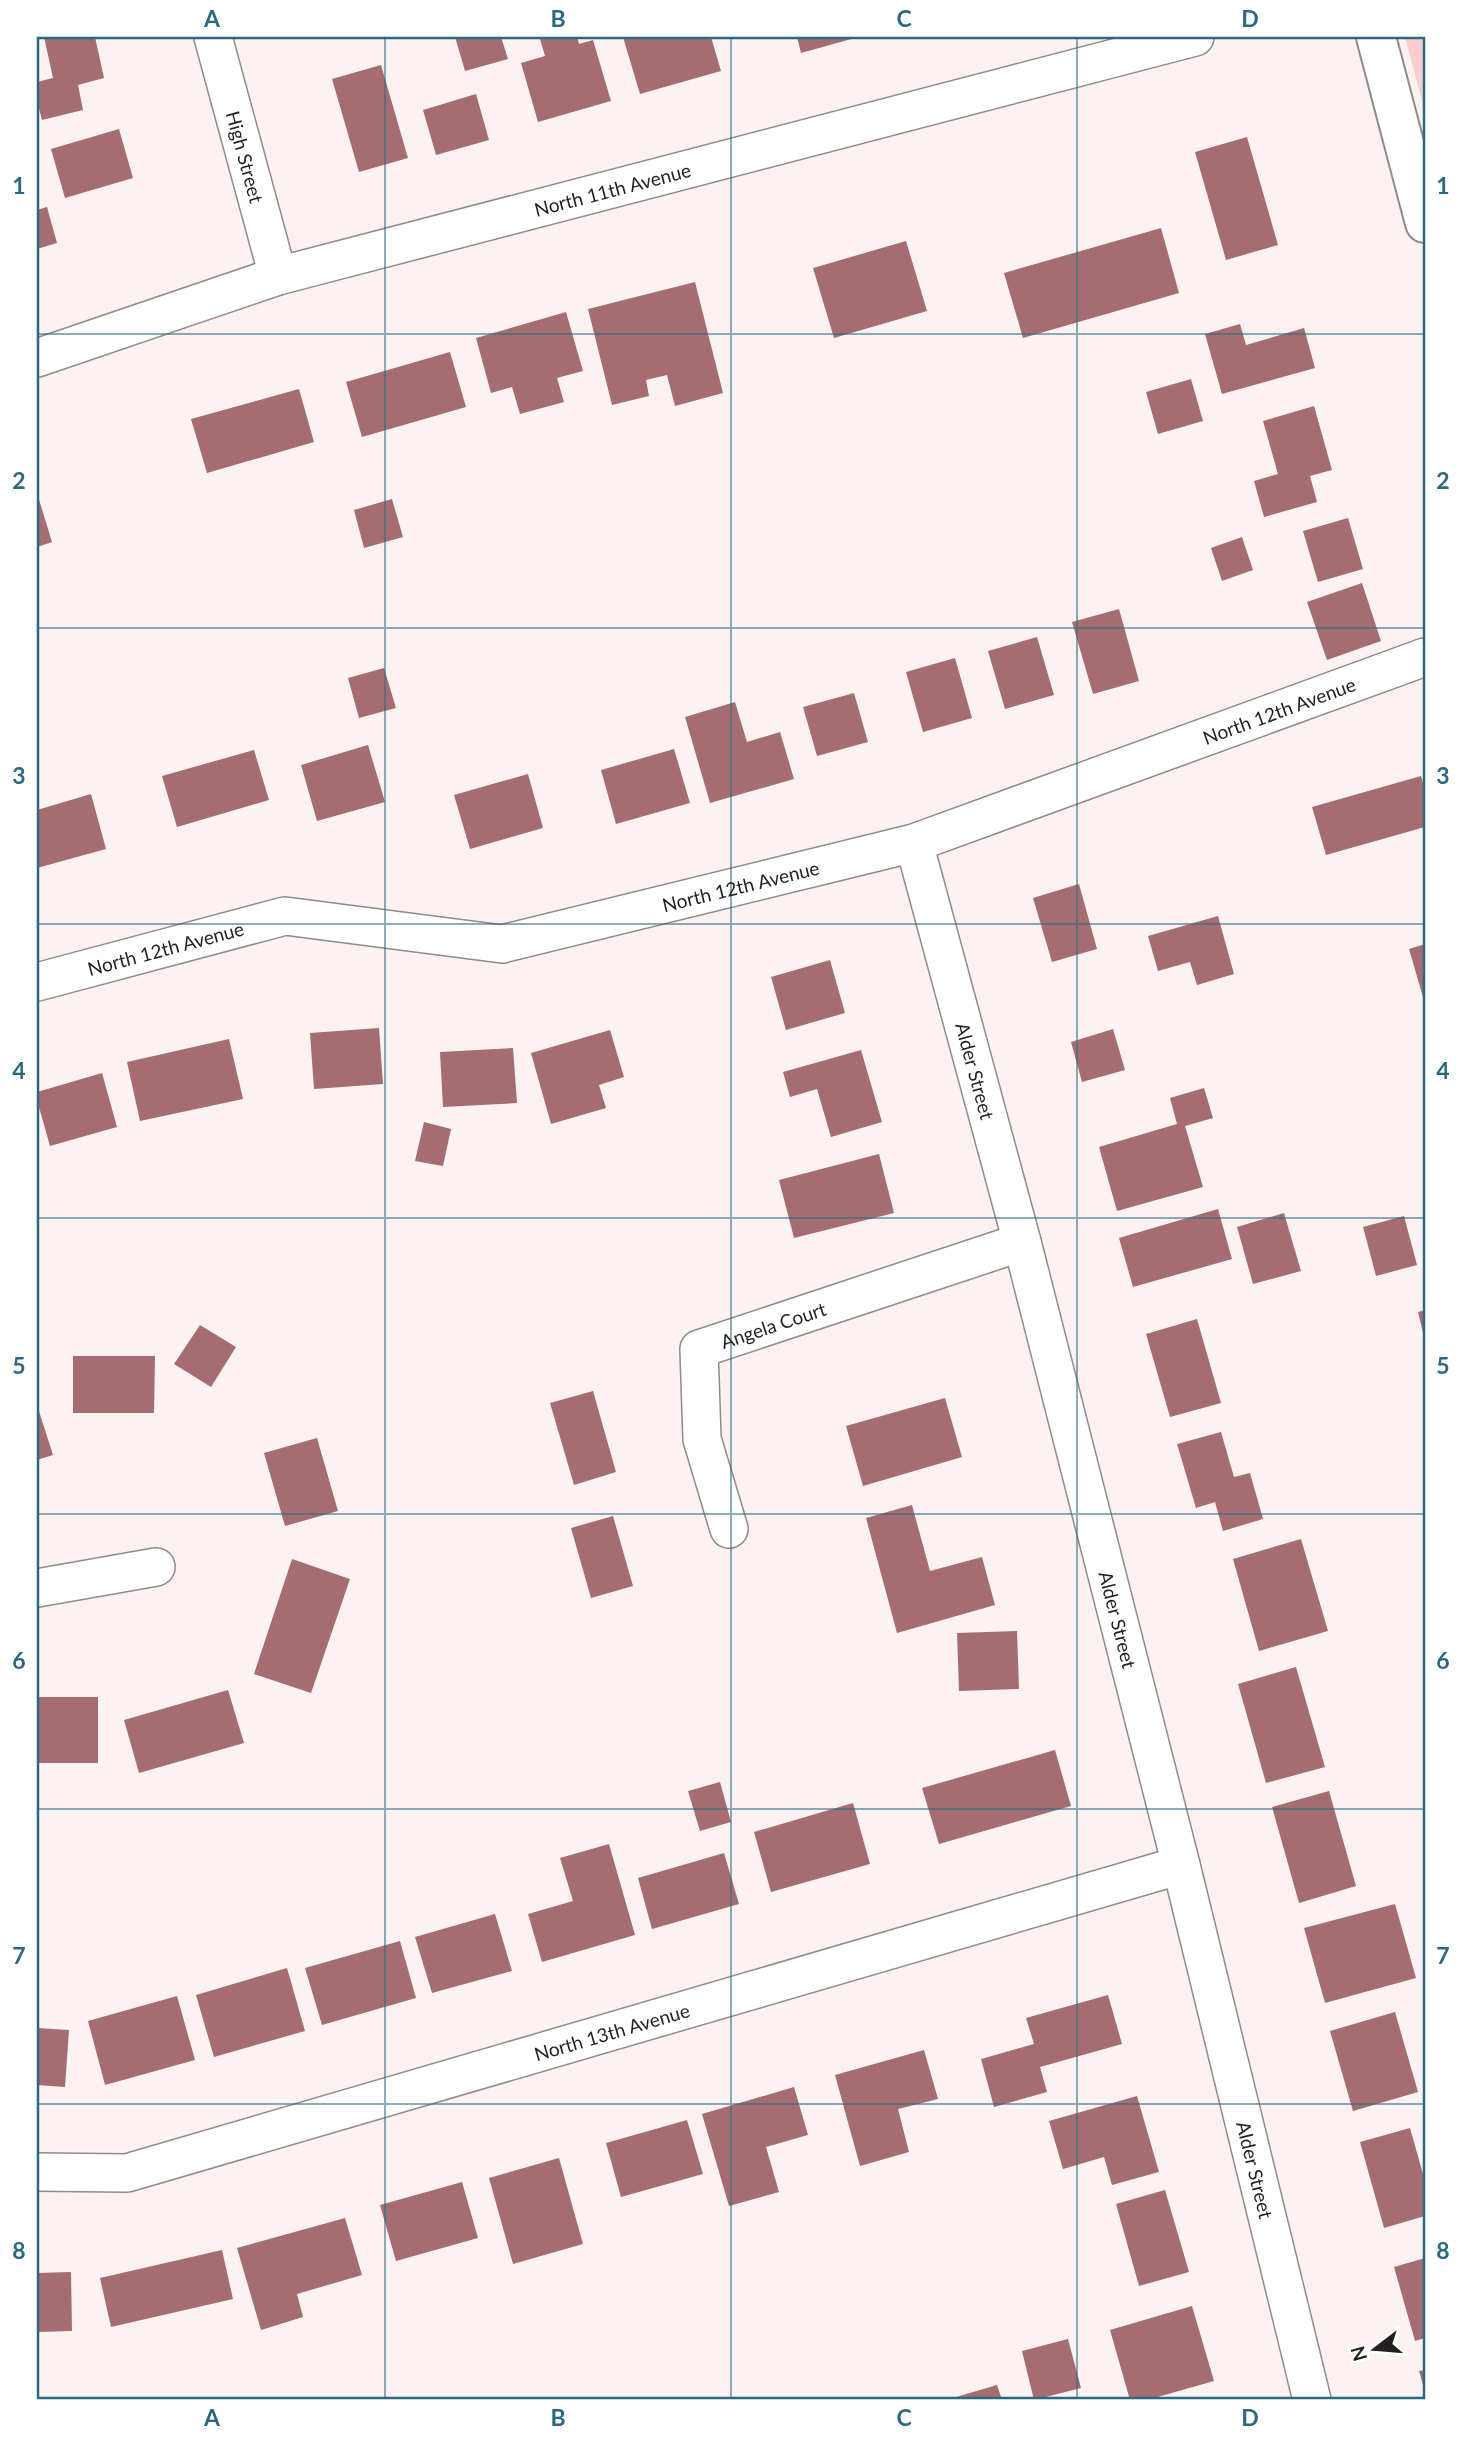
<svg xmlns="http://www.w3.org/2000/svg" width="1462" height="2437" font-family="Lato,sans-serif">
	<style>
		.green { fill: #facdcf }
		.building { fill: #a56d71 }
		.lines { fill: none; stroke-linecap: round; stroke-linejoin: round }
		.street-casing { stroke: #94898a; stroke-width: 40 }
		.secondary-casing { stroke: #94898a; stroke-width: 42 }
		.street { stroke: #fff; stroke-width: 37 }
		.secondary { stroke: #fff; stroke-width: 38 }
		.grid { fill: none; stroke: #2b697f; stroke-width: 2; stroke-opacity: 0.55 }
		.labels { text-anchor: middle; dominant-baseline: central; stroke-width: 5; stroke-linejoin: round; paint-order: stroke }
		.street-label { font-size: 19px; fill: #231f1f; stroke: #fff }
		.neatline { fill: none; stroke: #2b697f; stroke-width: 2.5 }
		.grid-label { font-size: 23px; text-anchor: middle; font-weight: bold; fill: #2b697f }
	</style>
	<rect width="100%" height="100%" fill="#fdf2f2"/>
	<path class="green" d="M1405,37H1425V111Z"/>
	<g class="building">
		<path d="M44,37H95L104,78L78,85L83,110L42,120L37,101V82L53,78Z"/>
		<path d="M455,37H501L508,59L465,71Z"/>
		<path d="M547,37H577L579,44L593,40L611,101L538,122L521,63L545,56L540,39Z"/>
		<path d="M623,37H711L721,71L640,94Z"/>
		<path d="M797,37H855V38L801,53Z"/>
		<path d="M381,65L408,158L359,172L332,79Z"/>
		<path d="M476,94L489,140L436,155L423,110Z"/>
		<path d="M119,129L133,178L65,198L51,149Z"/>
		<path d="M1247,137L1278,245L1226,260L1195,152Z"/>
		<path d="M47,207L57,243L37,249V210Z"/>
		<path d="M1161,228L1179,293L1023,338L1004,273Z"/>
		<path d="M906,241L927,311L834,338L813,268Z"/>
		<path d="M695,282L723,393L675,406L667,375L646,380L649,396L612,405L588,309Z"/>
		<path d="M566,312L583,371L557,378L564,402L520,414L512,387L491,393L476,338Z"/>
		<path d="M1240,324L1246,345L1304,328L1315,368L1222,394L1205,334Z"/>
		<path d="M450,352L466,407L362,437L346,382Z"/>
		<path d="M1191,379L1203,421L1158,434L1146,392Z"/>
		<path d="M299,389L314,442L207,473L191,419Z"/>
		<path d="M1314,406L1332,470L1310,476L1317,502L1264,517L1254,481L1278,474L1263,421Z"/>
		<path d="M37,493L52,542L37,547Z"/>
		<path d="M392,499L403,537L364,548L354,510Z"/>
		<path d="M1348,518L1363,569L1318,582L1303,531Z"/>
		<path d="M1242,537L1253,570L1222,581L1211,548Z"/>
		<path d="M1362,583L1381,641L1327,660L1307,602Z"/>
		<path d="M1119,609L1139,681L1093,694L1072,622Z"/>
		<path d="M1037,637L1054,695L1005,709L988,651Z"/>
		<path d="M955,658L972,718L923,732L906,672Z"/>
		<path d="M384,668L396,708L359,718L348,678Z"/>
		<path d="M854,693L868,742L817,756L803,707Z"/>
		<path d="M735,702L747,742L780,732L794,779L710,803L685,717Z"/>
		<path d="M368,745L385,802L317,821L301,765Z"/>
		<path d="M674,749L690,803L616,824L601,770Z"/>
		<path d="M254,750L269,800L177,827L162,776Z"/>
		<path d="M528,774L543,828L470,849L454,795Z"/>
		<path d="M1421,776L1425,790V827L1326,855L1312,807Z"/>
		<path d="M91,794L106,849L37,868V810Z"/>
		<path d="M1079,884L1097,949L1052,962L1033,898Z"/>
		<path d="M1218,916L1234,974L1197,985L1190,962L1158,971L1148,936Z"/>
		<path d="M1425,944V1004L1409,949Z"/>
		<path d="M830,960L845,1013L786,1030L771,977Z"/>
		<path d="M379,1028L383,1084L314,1089L310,1033Z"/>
		<path d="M1113,1029L1125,1070L1082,1082L1071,1042Z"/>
		<path d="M610,1030L624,1077L599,1085L606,1108L551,1124L531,1053Z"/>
		<path d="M229,1039L243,1099L140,1121L127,1062Z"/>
		<path d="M513,1048L517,1103L443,1107L440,1052Z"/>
		<path d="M861,1050L882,1122L831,1137L817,1089L790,1097L783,1072Z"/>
		<path d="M102,1073L117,1127L50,1146L37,1100V1092Z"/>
		<path d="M1204,1088L1213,1118L1185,1126L1203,1187L1117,1211L1099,1147L1177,1124L1170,1098Z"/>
		<path d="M424,1122L451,1129L443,1166L415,1161Z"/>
		<path d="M879,1154L894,1213L794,1238L779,1180Z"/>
		<path d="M1218,1209L1232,1259L1133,1287L1119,1238Z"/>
		<path d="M1284,1213L1301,1271L1253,1284L1237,1227Z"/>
		<path d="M1404,1216L1417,1265L1376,1276L1363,1227Z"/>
		<path d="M1425,1310V1337H1424L1418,1312Z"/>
		<path d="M1197,1319L1221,1403L1170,1417L1146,1334Z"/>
		<path d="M200,1325L236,1347L211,1387L174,1364Z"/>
		<path d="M73,1356H155L154,1413H73Z"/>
		<path d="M593,1391L616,1472L574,1485L550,1403Z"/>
		<path d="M945,1398L962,1457L863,1486L846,1426Z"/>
		<path d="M37,1405L53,1455L37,1460Z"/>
		<path d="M1221,1432L1234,1477L1250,1473L1263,1519L1223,1531L1215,1502L1196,1508L1177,1444Z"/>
		<path d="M317,1438L338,1511L285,1526L264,1453Z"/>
		<path d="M912,1505L930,1571L982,1557L995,1605L897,1633L866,1518Z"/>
		<path d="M613,1516L633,1586L591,1598L571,1528Z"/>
		<path d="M1301,1539L1328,1631L1259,1651L1233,1559Z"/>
		<path d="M292,1559L350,1579L311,1693L254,1674Z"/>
		<path d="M1017,1631L1019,1689L959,1691L957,1633Z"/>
		<path d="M1296,1667L1325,1767L1266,1783L1238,1684Z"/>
		<path d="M228,1690L244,1743L139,1773L124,1720Z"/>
		<rect x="37" y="1697" width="61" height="66"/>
		<path d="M1055,1750L1071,1806L939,1844L922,1788Z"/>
		<path d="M720,1782L731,1822L700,1831L688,1791Z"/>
		<path d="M1329,1791L1356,1886L1299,1903L1272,1807Z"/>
		<path d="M853,1803L870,1864L771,1892L754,1832Z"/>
		<path d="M609,1844L635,1935L542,1962L528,1914L573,1901L560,1858Z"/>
		<path d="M724,1853L739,1904L652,1929L638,1878Z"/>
		<path d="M1395,1904L1416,1978L1325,2003L1304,1928Z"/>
		<path d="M495,1914L512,1971L432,1993L415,1937Z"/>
		<path d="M400,1941L416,1998L322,2025L305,1968Z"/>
		<path d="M287,1968L305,2031L214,2057L196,1995Z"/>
		<path d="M1108,1995L1122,2044L1040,2067L1047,2092L994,2107L981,2059L1034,2044L1026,2018Z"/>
		<path d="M177,1996L195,2060L105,2085L88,2021Z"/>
		<path d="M1395,2012L1418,2092L1353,2111L1330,2031Z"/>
		<path d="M37,2028L69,2030L65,2087L37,2085Z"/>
		<path d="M924,2050L938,2099L898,2109L909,2152L860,2166L835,2075Z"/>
		<path d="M794,2087L808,2135L766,2147L779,2192L729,2206L702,2114Z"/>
		<path d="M1137,2096L1159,2172L1112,2185L1104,2157L1063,2169L1049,2121Z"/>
		<path d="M687,2120L703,2174L621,2197L606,2143Z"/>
		<path d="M1410,2128L1425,2181V2216L1384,2228L1360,2142Z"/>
		<path d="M559,2158L583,2244L513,2264L489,2178Z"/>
		<path d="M462,2182L478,2238L396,2261L380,2205Z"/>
		<path d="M1165,2190L1189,2272L1139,2286L1116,2204Z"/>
		<path d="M345,2218L362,2275L297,2294L303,2317L261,2330L237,2248Z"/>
		<path d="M222,2250L233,2299L111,2327L100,2278Z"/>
		<path d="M1425,2258V2338L1415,2341L1394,2267Z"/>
		<path d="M71,2272L72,2331L37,2332V2273Z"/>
		<path d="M1192,2306L1214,2381L1147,2400H1130L1110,2330Z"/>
		<path d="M1068,2339L1081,2388L1034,2400L1022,2351Z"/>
		<path d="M1425,2370V2392L1419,2371Z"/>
		<path d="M997,2385L1002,2400H946Z"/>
	</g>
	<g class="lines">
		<g class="street-casing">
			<g id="street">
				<path id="s1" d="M213,37L278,276"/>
				<path id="s2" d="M37,358L278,276L1195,37"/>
				<path id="s3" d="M914,843L1022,1242L1181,1865L1312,2400"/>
				<path id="s4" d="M37,982L285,916L502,944L914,843L1425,657"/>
				<path id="s5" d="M729,1529L702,1439L699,1349L1022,1242"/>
				<path d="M37,1588L156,1567"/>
				<path id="s6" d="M37,2172L127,2173L1181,1865"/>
			</g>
		</g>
		<g class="secondary-casing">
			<path id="secondary" d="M1376,37L1425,223"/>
		</g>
		<use href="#street" class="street"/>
		<use href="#secondary" class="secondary"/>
	</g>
	<path class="grid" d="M385,37V2400M731,37V2400M1077,37V2400M37,334H1425M37,628H1425M37,924H1425M37,1218H1425M37,1514H1425M37,1809H1425M37,2104H1425"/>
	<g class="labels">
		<g class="street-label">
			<text stroke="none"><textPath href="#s1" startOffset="124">High Street</textPath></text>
			<text stroke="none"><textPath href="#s2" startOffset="600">North 11th Avenue</textPath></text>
			<text stroke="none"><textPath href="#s4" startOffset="1288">North 12th Avenue</textPath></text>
			<text stroke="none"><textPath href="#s4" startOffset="721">North 12th Avenue</textPath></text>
			<text stroke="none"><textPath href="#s4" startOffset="133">North 12th Avenue</textPath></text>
			<text stroke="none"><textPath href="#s3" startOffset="236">Alder Street</textPath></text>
			<text stroke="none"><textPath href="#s5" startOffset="262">Angela Court</textPath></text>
			<text stroke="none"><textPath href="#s3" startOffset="803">Alder Street</textPath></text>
			<text stroke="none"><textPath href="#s6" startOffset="595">North 13th Avenue</textPath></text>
			<text stroke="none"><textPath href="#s3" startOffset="1370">Alder Street</textPath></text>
		</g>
	</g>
	<rect width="1462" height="2437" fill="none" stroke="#ffffff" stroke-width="77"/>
	<g transform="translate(1375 2349) rotate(254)" stroke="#ffffff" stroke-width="5" paint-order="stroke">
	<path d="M0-5L12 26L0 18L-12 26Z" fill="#231f1f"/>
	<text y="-10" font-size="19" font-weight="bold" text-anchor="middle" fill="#231f1f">N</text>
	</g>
	<rect x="38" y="38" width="1386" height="2360" class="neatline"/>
	<g class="grid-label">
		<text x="212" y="27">A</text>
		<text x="558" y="27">B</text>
		<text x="904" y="27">C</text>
		<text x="1250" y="27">D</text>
		<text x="19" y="194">1</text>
		<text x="1443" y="194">1</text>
		<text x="19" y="489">2</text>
		<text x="1443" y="489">2</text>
		<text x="19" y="784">3</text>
		<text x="1443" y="784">3</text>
		<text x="19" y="1079">4</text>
		<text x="1443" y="1079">4</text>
		<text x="19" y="1374">5</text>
		<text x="1443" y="1374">5</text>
		<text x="19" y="1669">6</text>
		<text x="1443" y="1669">6</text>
		<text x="19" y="1964">7</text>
		<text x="1443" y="1964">7</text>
		<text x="19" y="2259">8</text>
		<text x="1443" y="2259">8</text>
		<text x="212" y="2426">A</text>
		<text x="558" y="2426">B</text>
		<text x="904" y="2426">C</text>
		<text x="1250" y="2426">D</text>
	</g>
</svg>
